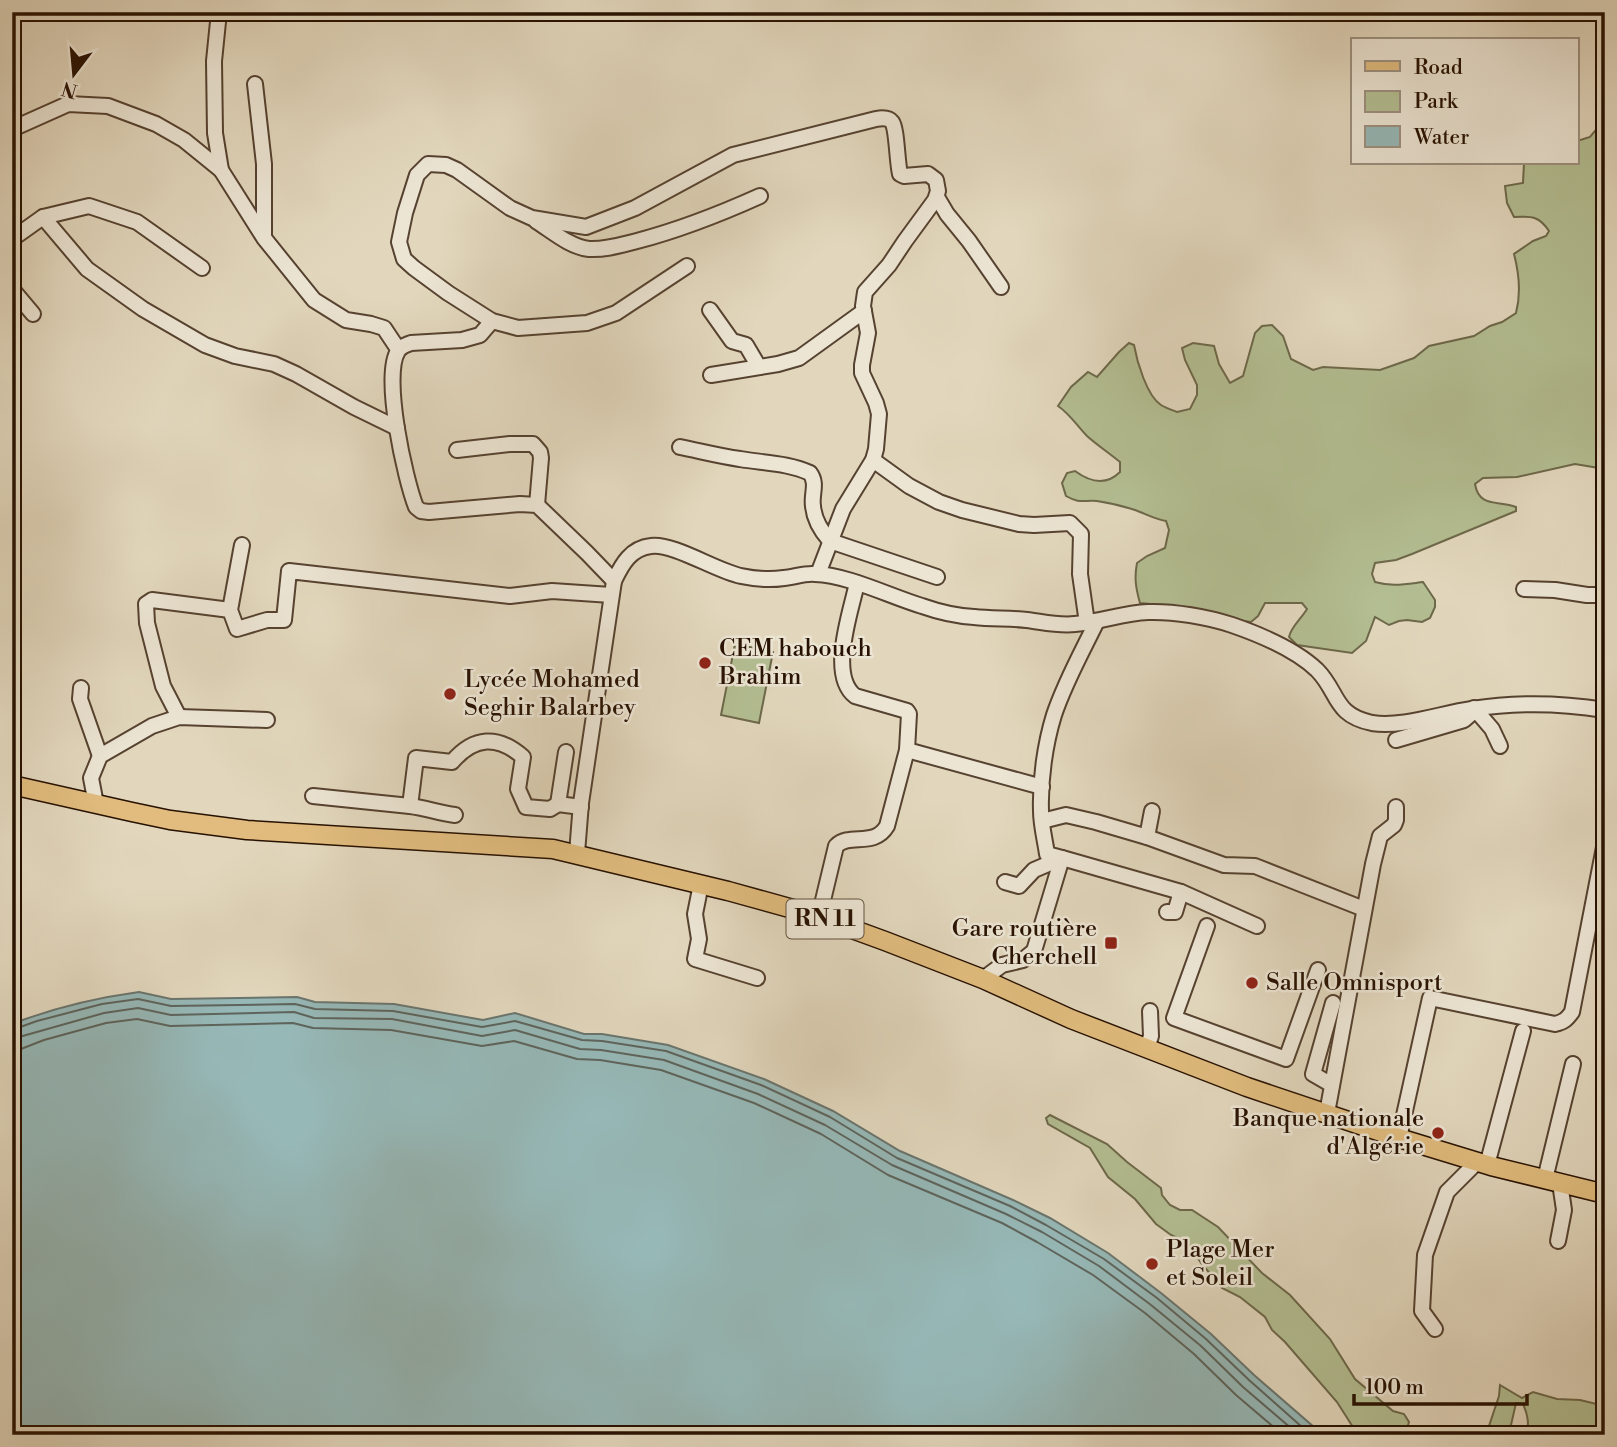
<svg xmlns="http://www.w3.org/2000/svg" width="1617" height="1447" font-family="'Libre Bodoni',serif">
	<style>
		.green { fill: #b3be92; stroke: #6d684a; stroke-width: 2 }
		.water { fill: #96b8b7; stroke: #6a756e; stroke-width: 2 }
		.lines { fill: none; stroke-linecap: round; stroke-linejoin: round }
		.shore { stroke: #5e645c; stroke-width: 2 }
		.minor-casing { stroke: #564230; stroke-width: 18 }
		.major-casing { stroke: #271101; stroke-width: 21 }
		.minor { stroke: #ece5d4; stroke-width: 14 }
		.major { stroke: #e1bc7e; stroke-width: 18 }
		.poi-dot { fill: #8f2418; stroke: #ece5d4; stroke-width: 2.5 }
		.labels { text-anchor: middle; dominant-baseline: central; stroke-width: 5; stroke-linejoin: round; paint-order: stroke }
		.shield { fill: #ece5d4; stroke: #625140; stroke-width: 2 }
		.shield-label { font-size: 23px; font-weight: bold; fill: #271101 }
		.poi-label { font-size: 24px; fill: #271101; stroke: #ece5d4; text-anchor: start }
	</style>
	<rect width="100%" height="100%" fill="#e2d7bd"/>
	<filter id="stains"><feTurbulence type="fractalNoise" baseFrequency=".00286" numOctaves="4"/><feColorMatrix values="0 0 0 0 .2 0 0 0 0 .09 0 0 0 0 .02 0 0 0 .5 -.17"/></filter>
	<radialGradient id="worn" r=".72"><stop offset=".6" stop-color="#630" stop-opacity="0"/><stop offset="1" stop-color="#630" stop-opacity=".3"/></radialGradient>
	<g class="green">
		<path d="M1605,119V469L1575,464L1517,477L1483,478L1475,484C1479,508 1498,500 1516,507V511L1412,554L1396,560L1375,563L1372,574L1375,582C1392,587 1406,584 1423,582L1435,600V607L1430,618L1422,622L1407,620L1399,621L1389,625L1375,617L1366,641L1352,653L1297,645L1289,637C1291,627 1301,619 1307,609L1302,603H1265L1258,616L1251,622L1237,620L1192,608L1140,603C1136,589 1134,578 1137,563L1147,556L1165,548L1169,530L1166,521C1155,519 1146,514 1135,510C1123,506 1110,503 1097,501C1083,500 1080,504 1066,496L1062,483L1067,473L1075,471C1090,482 1106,486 1120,472V462C1109,453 1097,445 1087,436C1077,426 1070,414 1058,406L1071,387L1088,372L1097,377L1119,352L1129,343L1134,345C1137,362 1147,396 1161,405C1166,408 1172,410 1177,412L1190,409L1197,395V385L1185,360L1182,348L1193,343L1214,346L1219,364L1230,383L1243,376L1255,333L1262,326L1272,325L1283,336L1291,359L1313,370L1323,367L1380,370L1414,358L1429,346L1474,336L1490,326L1502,322L1516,313C1521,294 1519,273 1514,254L1533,241L1546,236L1549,231C1539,216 1532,216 1514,217L1507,203L1505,186L1523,183L1524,163H1577V141L1590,137Z"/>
		<path d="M735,644L773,652L759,723L721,715Z"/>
		<path d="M1050,1115L1107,1144L1127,1162L1161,1188L1162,1195L1170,1205L1180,1210H1192L1218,1227L1262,1273L1290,1295L1330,1339L1355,1379L1393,1411L1404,1414L1409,1422L1406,1432L1408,1435H1358L1337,1402L1285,1342L1272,1330L1265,1317L1240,1297L1222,1288L1201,1263L1188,1243L1171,1235L1156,1224L1135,1199L1108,1177L1090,1148L1048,1124L1046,1118Z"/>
		<path d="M1500,1385L1522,1398L1533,1392L1557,1399L1580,1400L1605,1406V1435C1583,1435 1563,1424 1541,1428L1536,1435H1527C1529,1423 1528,1415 1523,1404L1516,1403L1511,1425L1508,1428L1503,1427L1498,1429L1496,1435H1486L1499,1396Z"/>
	</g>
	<path class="water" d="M139,992L171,999L297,997L315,1002L394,1004L483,1020L515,1013L584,1034H602L668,1045L764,1079L833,1111L900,1151L1013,1200L1050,1218L1108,1253L1161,1293L1211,1334L1254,1375L1315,1428L1319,1435H12V1024C53,1008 95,998 139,992Z"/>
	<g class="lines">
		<g class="shore">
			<path d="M12,1030L37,1021L102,1004L138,999L171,1006L295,1004L315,1009L393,1011L482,1027L515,1021L582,1040L602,1041L666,1051L761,1085L830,1117L897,1158L1010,1206L1046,1225L1104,1259L1157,1298L1206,1339L1249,1380L1311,1435"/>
			<path d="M12,1039L104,1013L138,1008L171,1015L294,1012L314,1018L392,1019L482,1036L515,1030L580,1049L601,1050L664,1060L758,1094L825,1125L892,1165L1006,1214L1042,1232L1099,1266L1151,1305L1201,1346L1243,1387L1299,1435"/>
			<path d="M12,1049H21L44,1040L106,1023L137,1019L170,1026L293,1023L313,1028L391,1030L482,1046L514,1041L577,1059L600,1060L661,1070L754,1103L821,1134L888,1175L1002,1223L1037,1242L1093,1275L1145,1313L1194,1354L1236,1395L1283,1435"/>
		</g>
		<g class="minor-casing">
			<g id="minor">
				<path d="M219,12L214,61L215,133L221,170L264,238L314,300L346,320L371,324L384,328L398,349"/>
				<path d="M255,84L264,164V237"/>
				<path d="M12,129L68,104L108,106L156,124L184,140L221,170"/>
				<path d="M937,197L947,214L969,241L1001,287"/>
				<path d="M43,217L87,269L143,309L205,345L235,356L274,364L296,374L354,407L397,428"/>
				<path d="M536,221C552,231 570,247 589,249C605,250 621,245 637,241C679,230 720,214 760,196"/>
				<path d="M12,239L43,217L89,206L137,222L202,268"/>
				<path d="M687,266L616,313L587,323L518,328L492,321L448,293L414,268L404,259L399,242L405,213L417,175L428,164L446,165L457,170L510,208L532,218L586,227L635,208L733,155L876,119C881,118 888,117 892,122C897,129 897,162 900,174L904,176L928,174L936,180L938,191L935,200L905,241L889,265L865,292L863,306L868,333L862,365V373L876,403L879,414L876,449L873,460L843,509L818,574"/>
				<path d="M12,289L33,314"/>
				<path d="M710,310L732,341L746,345L759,367"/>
				<path d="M492,321L480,335L462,340L411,343C406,345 401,346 398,351C382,376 405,479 416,507L421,511L429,512L520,504L537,505L587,553L614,581"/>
				<path d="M711,375L778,364L799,358L864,311"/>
				<path d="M680,447C700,451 719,456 740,459C763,463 789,463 810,473C818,484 811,494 813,506C814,519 822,532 830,541L937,577"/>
				<path d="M457,450L510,444H533L540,452L541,458L537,505"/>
				<path d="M873,460L909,486L939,502L962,510L1019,524L1034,525L1070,523L1081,534L1080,574L1087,623"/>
				<path d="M242,545L230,610L237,629L267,620H284L289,571L510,596L552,591L611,595"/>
				<path d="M1524,589L1555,590L1587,595H1605"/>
				<path d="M81,688L80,699L100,756"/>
				<path d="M179,717L163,686L147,623L146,604L152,600L230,610"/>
				<path d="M1396,740L1464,720L1472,713L1474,708L1492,729L1500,746"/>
				<path d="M907,750L1042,787"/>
				<path d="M566,752L558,804L581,807"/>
				<path d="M313,796L410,806L416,758L452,762C474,736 498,735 523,757L518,789L526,807L550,809L558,804"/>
				<path d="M96,804L91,778L100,756L152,726L179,717L267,720"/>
				<path d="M410,806C426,808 439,813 455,815"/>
				<path d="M1042,821L1066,815L1096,822L1147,837L1224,865L1255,866L1364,909"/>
				<path d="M1147,837L1152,811"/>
				<path d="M577,853L581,803L614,581C622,564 631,548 651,546C674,543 716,571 741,576C755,579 770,580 784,578C794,577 805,573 815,574C848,575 889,596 922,606C939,612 956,616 974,617C992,619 1010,618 1027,620C1043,622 1059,626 1075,624C1100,622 1123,613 1148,612C1173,611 1208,617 1232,625C1261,635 1295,649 1317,670C1339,692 1333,715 1372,723C1402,728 1442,713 1472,709C1516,702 1561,703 1605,710"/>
				<path d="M1005,882L1019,886L1034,870L1062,858L1181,892L1257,926"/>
				<path d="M701,884L695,914L699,939L695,959L757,978"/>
				<path d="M1167,912H1175L1181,892"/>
				<path d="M819,917L836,846C850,832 874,848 887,826L907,750L909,714L907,711L855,696C828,675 851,611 857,583"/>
				<path d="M1207,926L1174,1018L1286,1059L1318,970"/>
				<path d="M983,979L1002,965L1023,960L1034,951L1062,858L1047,854C1045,840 1041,825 1041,811C1040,780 1045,744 1054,715C1065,682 1082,652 1097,621"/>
				<path d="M1147,1048L1151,1036L1150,1011"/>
				<path d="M1332,1085L1313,1074L1333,1003"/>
				<path d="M1327,1113L1373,864L1380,836L1394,825L1396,820V807"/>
				<path d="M1399,1138L1430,998L1555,1024C1564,1022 1567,1019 1572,1012L1605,842"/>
				<path d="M1487,1165L1523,1031"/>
				<path d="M1545,1179L1573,1064"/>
				<path d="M1558,1241L1564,1210L1560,1183"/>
				<path d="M1435,1329L1422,1311L1425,1255L1447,1192L1477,1162"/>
			</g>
		</g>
		<g class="major-casing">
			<path id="major" d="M12,785L132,812L170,820L247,830L553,849L728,891L811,914L885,941L983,979L1071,1019L1247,1087L1399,1138L1491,1166L1605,1194"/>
		</g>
		<use href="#minor" class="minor"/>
		<use href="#major" class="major"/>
	</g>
	<g class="poi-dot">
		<circle cx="705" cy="663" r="7"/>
		<circle cx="450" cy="694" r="7"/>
		<rect x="1104" y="936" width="14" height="14" rx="3.5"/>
		<circle cx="1252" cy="983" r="7"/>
		<circle cx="1438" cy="1133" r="7"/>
		<circle cx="1152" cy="1264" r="7"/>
	</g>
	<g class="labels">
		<rect class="shield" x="786.5" y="899.5" width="77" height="39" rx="5"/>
		<g class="shield-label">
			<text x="825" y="919">RN 11</text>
		</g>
		<g class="poi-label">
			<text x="719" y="649">CEM habouch<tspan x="719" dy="28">Brahim</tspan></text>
			<text x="464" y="680">Lycée Mohamed<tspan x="464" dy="28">Seghir Balarbey</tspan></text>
			<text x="1097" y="929" text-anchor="end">Gare routière<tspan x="1097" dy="28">Cherchell</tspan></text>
			<text x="1266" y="983">Salle Omnisport</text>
			<text x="1424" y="1119" text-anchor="end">Banque nationale<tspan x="1424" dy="28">d'Algérie</tspan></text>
			<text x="1166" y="1250">Plage Mer<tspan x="1166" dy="28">et Soleil</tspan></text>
		</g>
	</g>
	<rect width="1617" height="1447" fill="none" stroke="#e2d7bd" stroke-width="42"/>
	<rect x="14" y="14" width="1589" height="1419" fill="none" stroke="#271101" stroke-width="3.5"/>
	<rect x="21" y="21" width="1575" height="1405" fill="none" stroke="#271101" stroke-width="2"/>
	<rect x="1351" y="38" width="228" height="126" fill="#ece5d4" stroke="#9d9080" stroke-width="2"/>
	<rect x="1365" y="61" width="35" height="10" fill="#e1bc7e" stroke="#9d9080" stroke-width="2"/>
	<text x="1414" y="74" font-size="21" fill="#271101">Road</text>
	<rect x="1365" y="91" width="35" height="21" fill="#b3be92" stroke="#9d9080" stroke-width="2"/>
	<text x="1414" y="108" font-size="21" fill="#271101">Park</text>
	<rect x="1365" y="126" width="35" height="21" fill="#96b8b7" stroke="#9d9080" stroke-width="2"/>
	<text x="1414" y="144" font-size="21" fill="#271101">Water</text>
	<g transform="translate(74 74) rotate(196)" stroke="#ece5d4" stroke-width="5" paint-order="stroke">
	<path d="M0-5L12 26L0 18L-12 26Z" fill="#271101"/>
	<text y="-10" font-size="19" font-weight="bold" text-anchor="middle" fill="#271101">N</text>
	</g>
	<path d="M1354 1394v10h173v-10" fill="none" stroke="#271101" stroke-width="3.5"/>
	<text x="1365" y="1394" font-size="21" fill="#271101" stroke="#ece5d4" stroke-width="5" paint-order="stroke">100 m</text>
	<rect width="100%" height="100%" filter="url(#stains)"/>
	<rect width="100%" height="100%" fill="url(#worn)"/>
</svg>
